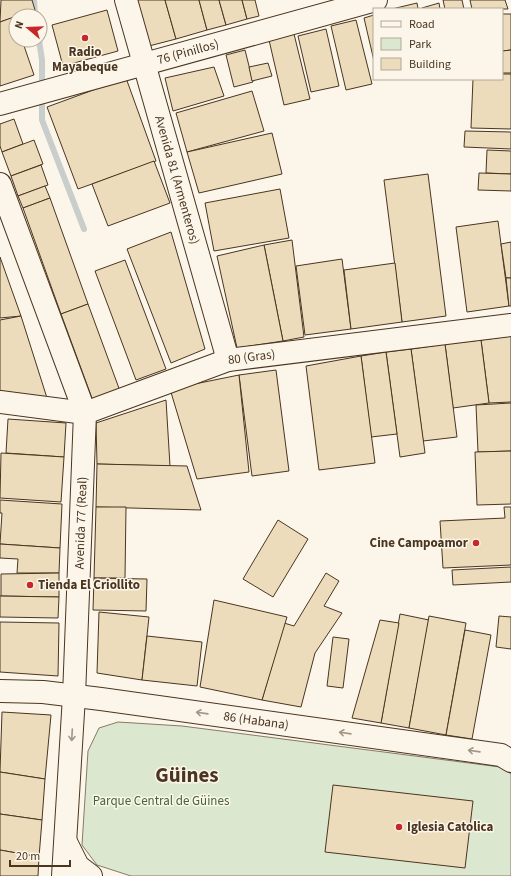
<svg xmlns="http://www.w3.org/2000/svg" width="511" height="876" font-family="'Source Sans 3',sans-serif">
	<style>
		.green { fill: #dce7d0; stroke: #887966 }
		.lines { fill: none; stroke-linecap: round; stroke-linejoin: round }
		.stream { stroke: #c9cecd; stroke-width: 6 }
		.building { fill: #ecdcbc; stroke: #4a3520 }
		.minor-casing { stroke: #4a3520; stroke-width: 24 }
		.major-casing { stroke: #4a3520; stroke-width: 24 }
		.minor { stroke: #fbf6e9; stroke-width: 22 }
		.major { stroke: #fbf6e9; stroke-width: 22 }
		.oneway { stroke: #a29684 }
		.poi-dot { fill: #c62828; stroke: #fbf6e9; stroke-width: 1.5 }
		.labels { text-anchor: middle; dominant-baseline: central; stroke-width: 3; stroke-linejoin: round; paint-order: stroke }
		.street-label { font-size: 13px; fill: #4a3520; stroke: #fbf6e9 }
		.poi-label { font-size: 13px; font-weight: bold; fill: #4a3520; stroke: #fbf6e9; text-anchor: start }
		.park-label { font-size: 13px; fill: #436837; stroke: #fbf6e9 }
		.town-label { font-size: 21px; font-weight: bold; fill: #4a3520; stroke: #fbf6e9 }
	</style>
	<rect width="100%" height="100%" fill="#fbf6e9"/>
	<path class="green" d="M118,722L182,726L500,767L511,774V876H131L97,865L82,845L88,751L99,728Z"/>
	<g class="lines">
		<g class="stream">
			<path d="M34,0L35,16"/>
			<path d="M39,40L42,60V88"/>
			<path d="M42,97V120L84,229"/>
		</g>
	</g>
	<g class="building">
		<path d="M1,0H32L35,10L0,22Z"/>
		<path d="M136,0H165L176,39L149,46Z"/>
		<path d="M165,0H199L207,30L176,39Z"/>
		<path d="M199,0H219L226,25L207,30Z"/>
		<path d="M219,0H242L247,19L226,25Z"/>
		<path d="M242,0H255L259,16L247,19Z"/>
		<path d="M443,0H462L464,9H445Z"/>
		<path d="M470,0H505L508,9H472Z"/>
		<path d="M417,3L418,9H392Z"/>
		<path d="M439,3L440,9H422V8Z"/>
		<path d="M107,10L118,51L63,66L52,25Z"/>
		<path d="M502,14H511V50L502,51Z"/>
		<path d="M374,15V61L364,18Z"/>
		<path d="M14,17L16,40H22L34,75L0,86V22Z"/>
		<path d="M356,20L372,84L346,90L331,26Z"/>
		<path d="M326,29L339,86L311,92L298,36Z"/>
		<path d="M294,34L310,99L284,105L269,40Z"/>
		<path d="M245,50L253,82L234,87L226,55Z"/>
		<path d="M511,50V73H502V51Z"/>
		<path d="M268,63L272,76L252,81L249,67Z"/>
		<path d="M214,67L224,96L173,111L165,78Z"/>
		<path d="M502,74H511V129L471,128L473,79H502Z"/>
		<path d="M126,78L156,161L78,189L47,107Z"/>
		<path d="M252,91L264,131L187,152L176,113Z"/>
		<path d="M14,119L23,144L2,152L0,146V124Z"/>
		<path d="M465,131L511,132V149L464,147Z"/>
		<path d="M272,133L282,174L199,193L187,152Z"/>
		<path d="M34,140L43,164L11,176L2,152Z"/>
		<path d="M487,150L511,151V174L486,173Z"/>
		<path d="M154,161L170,203L108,226L92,184Z"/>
		<path d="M41,165L48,185L18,196L11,176Z"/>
		<path d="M479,173L511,174V191L478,190Z"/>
		<path d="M428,174L446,316L402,322L384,180Z"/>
		<path d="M45,186L50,198L23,208L18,196Z"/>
		<path d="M280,189L289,238L214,251L205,203Z"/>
		<path d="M50,198L88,304L61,314L23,208Z"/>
		<path d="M498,221L509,306L467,312L456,227Z"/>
		<path d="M171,232L205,349L171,363L127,249Z"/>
		<path d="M292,240L304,337L283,341L264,245Z"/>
		<path d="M511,242V278H506L501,244Z"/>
		<path d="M264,245L283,341L237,348L217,256Z"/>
		<path d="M0,257L21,316L0,318Z"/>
		<path d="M342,259L351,329L305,335L296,266Z"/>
		<path d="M125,260L166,369L136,380L95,271Z"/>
		<path d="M395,263L402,322L351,329L344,270Z"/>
		<path d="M506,278H511V306H509Z"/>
		<path d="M88,304L120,391L93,401L61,314Z"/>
		<path d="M21,316L47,398L0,391V320Z"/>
		<path d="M511,336V402L489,403L481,340Z"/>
		<path d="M481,340L489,403L453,408L445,344Z"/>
		<path d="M445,344L457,437L423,441L411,349Z"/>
		<path d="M411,349L425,453L400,457L386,352Z"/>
		<path d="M386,352L397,434L371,437L361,356Z"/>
		<path d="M361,356L375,463L319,470L306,366Z"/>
		<path d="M276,370L289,471L252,476L239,375Z"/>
		<path d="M239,375L249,472L197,479L170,389Z"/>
		<path d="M166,400L170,466L97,464L96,423Z"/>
		<path d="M511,403V451L478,452L476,405Z"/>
		<path d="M8,419L66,423L64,457L6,453Z"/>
		<path d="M511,451V504L477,505L475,452Z"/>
		<path d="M1,453L64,457L61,502L0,498Z"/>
		<path d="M97,464L187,466L201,510L96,507Z"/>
		<path d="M0,500L62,504L60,548L0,544L2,513H0Z"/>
		<path d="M96,507H126L125,578H94Z"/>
		<path d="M504,507H511V565L443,568L440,521L505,518Z"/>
		<path d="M278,520L308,539L273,597L243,579Z"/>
		<path d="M0,544L60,548L59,573H17L18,559L0,558Z"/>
		<path d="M511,567V582L453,585L452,570Z"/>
		<path d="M59,573V597L1,596V574Z"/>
		<path d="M326,573L339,581L324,606L342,613L315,653L301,707L262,700L284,623L294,626Z"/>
		<path d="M94,578L147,579L146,611L93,610Z"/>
		<path d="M0,596L59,597L58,618L0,617Z"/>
		<path d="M214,600L287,617L262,700L200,687Z"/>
		<path d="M99,612L149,617L142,680L97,673Z"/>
		<path d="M400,614L429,620L409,728L381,723Z"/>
		<path d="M429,616L466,623L446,735L409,728Z"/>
		<path d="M499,616L511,617V649L496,647Z"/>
		<path d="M380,620L399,623L381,723L352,718Z"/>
		<path d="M0,622L59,623L58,676L0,672Z"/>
		<path d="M465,630L491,635L472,739L446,735Z"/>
		<path d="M147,636L202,642L197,686L142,680Z"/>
		<path d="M333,637L349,639L343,688L327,686Z"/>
		<path d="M2,712L51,715L45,779L0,772Z"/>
		<path d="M0,772L45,779L42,820L0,814Z"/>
		<path d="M333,785L473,801L465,868L325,852Z"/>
		<path d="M0,814L42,820L39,857L0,850Z"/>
		<path d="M0,850L39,857L38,876H0Z"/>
	</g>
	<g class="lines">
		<g class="minor-casing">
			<g id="minor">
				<path id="s1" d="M126,0L228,360"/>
				<path id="s2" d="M0,104L376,0"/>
				<path id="s3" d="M0,402L85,413L228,360L511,325"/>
			</g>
		</g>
		<g class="major-casing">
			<g id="major">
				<path d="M0,184L85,413L74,696L63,876"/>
				<path id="s4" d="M0,691L43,692L101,699L501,755L511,761"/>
				<path d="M66,842L78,866L91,876"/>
			</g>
		</g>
		<use href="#minor" class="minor"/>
		<use href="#major" class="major"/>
	</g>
	<defs><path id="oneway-shaft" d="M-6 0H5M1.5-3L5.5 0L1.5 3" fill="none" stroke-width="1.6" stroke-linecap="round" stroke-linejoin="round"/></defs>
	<g class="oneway">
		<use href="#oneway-shaft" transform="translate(202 713) rotate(-172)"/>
		<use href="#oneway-shaft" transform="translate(345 733) rotate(-172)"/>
		<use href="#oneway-shaft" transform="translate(72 735) rotate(93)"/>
		<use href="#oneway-shaft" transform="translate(474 751) rotate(-172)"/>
	</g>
	<g class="poi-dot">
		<circle cx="85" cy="38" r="4"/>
		<circle cx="476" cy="543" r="4"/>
		<circle cx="30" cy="585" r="4"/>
		<circle cx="399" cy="827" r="4"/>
	</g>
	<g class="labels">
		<g class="street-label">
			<text stroke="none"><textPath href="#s2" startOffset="195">76 (Pinillos)</textPath></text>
			<text stroke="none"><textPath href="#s1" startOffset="187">Avenida 81 (Armenteros)</textPath></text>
			<text stroke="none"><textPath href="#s3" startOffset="262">80 (Gras)</textPath></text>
			<text transform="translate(81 523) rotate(-88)">Avenida 77 (Real)</text>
			<text stroke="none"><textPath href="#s4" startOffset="258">86 (Habana)</textPath></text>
		</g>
		<g class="poi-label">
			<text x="85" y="52" text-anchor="middle">Radio<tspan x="85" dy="15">Mayabeque</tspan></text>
			<text x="468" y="543" text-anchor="end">Cine Campoamor</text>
			<text x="38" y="585">Tienda El Criollito</text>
			<text x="407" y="827">Iglesia Catolica</text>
		</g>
		<g class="park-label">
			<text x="161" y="801">Parque Central de Güines</text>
		</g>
		<g class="town-label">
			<text x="187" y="775">Güines</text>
		</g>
	</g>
	<rect x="373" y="8" width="130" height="72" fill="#fbf6e9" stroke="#b4a999"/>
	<rect x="381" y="21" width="20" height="6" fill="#fbf6e9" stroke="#b4a999"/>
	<text x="409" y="28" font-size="12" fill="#4a3520">Road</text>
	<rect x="381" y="38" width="20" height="12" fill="#dce7d0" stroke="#b4a999"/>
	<text x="409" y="48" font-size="12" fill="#4a3520">Park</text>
	<rect x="381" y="58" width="20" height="12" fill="#ecdcbc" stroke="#b4a999"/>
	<text x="409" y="68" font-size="12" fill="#4a3520">Building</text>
	<g transform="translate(28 28) rotate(289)"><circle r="19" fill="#fbf6e9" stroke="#b4a999"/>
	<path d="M0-3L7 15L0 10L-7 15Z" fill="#c62828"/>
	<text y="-6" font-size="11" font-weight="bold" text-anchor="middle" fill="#4a3520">N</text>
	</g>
	<path d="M10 860v6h60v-6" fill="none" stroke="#4a3520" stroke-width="2"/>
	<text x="16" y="860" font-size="12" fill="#4a3520" stroke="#fbf6e9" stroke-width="3" paint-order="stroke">20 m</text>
</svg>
